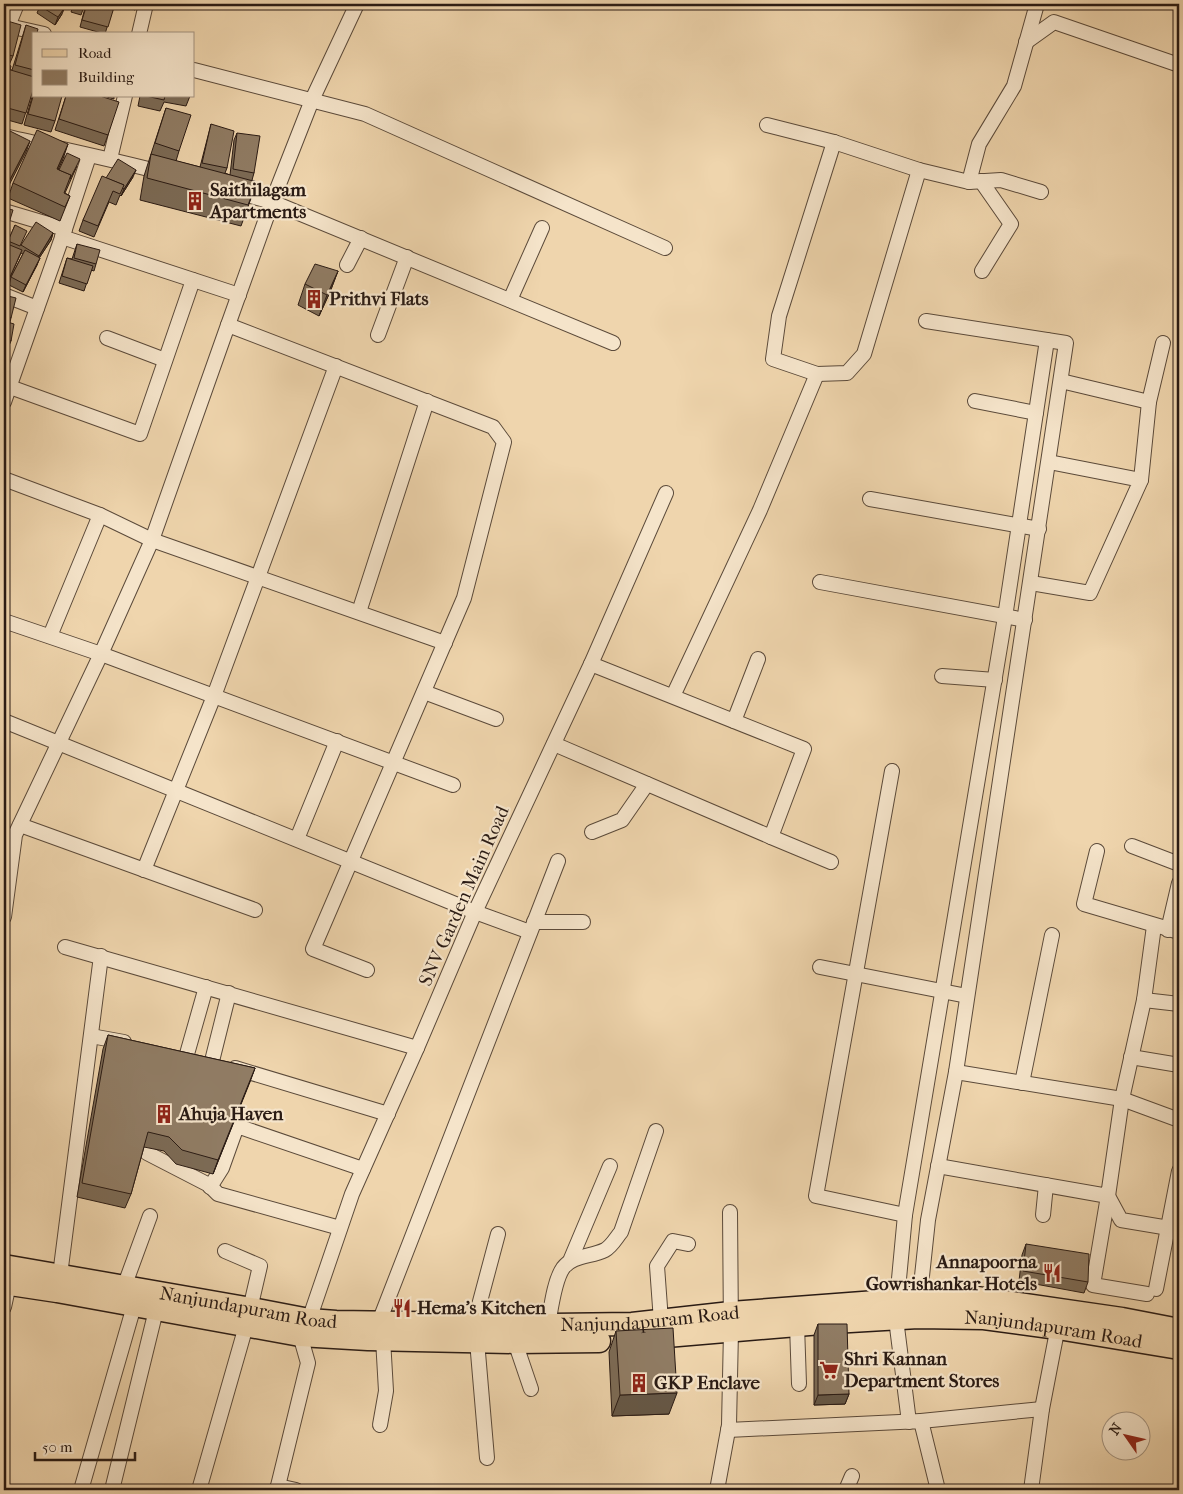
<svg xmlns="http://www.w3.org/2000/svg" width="1183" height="1494" font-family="'IM FELL French Canon',serif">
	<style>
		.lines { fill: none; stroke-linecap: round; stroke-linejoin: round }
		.minor-casing { stroke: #5b4a3a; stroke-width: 16 }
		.primary-casing { stroke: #2a1b14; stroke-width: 25 }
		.minor { stroke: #f5e4ca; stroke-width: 14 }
		.primary { stroke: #efd5ad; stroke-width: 22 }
		.wall { fill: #7c6b56; stroke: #2a1b14 }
		.shaded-wall { fill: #655746; stroke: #2a1b14 }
		.building { fill: #907c64; stroke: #2a1b14 }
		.labels { text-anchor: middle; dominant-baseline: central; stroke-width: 4.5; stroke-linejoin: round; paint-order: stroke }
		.poi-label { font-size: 19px; font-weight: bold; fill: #2a1b14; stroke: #f5e4ca; text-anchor: start }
		.street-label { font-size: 19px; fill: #2a1b14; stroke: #f5e4ca }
	</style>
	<rect width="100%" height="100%" fill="#efd5ad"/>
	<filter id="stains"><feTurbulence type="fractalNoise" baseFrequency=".004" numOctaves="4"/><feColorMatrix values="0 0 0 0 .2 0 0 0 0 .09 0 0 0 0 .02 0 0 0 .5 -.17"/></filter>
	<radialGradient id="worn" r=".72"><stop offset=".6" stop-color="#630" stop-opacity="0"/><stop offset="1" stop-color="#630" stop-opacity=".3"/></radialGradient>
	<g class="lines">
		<g class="minor-casing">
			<g id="minor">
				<path d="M4,25L44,34"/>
				<path d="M8,26L17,4"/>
				<path d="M139,34L146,4"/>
				<path d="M1026,42L1054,22L1179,65"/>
				<path d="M194,70L365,114L665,248"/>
				<path d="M767,125L834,142L919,170L969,182L1001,180L1041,192"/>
				<path d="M4,136C57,148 111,159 164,173"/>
				<path d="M834,142L779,316L773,359L817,374L847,373L864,354L919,170"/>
				<path d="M110,159L125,96"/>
				<path d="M981,181L1011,224L982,271"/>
				<path d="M969,182L979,144L1014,86L1037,4"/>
				<path d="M233,191L272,202L613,343"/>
				<path d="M4,211L65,229"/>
				<path d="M62,237L239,295"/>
				<path d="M347,265L361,238"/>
				<path d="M4,295L37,308"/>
				<path d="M510,300L542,228"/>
				<path d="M228,325L272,202L312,100L357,4"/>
				<path d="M378,335L407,257"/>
				<path d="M107,338L165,360"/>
				<path d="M1061,381L1149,402"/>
				<path d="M10,387L140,434L193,280"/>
				<path d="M975,401L1036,413"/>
				<path d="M4,402L65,229L89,156"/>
				<path d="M4,479L100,515L50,636"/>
				<path d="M1141,480L1149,402L1163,343"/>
				<path d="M870,499L1039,529"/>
				<path d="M100,515L152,540L445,643"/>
				<path d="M820,582L1025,620"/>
				<path d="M1031,583L1090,593L1141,480L1049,462"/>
				<path d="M359,612L427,401"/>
				<path d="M4,621L101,654L453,785"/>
				<path d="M591,664L804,749L771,837L831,862"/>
				<path d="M942,676L995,680"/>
				<path d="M424,692L496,719"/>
				<path d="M673,696L760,510L817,374"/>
				<path d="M4,721L475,912L530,932"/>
				<path d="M734,721L758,659"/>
				<path d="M554,744L771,837"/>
				<path d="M892,771L816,1196L905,1215"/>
				<path d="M20,825L255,910"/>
				<path d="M592,832L622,820L647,784"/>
				<path d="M297,839L337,741"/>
				<path d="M1132,846L1179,864"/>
				<path d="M1097,851L1084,904L1179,932"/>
				<path d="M144,870L214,696L336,366"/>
				<path d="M4,917L15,835L101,654L152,540L228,325L493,427L504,442L464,598L313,949L367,970"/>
				<path d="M534,922H583"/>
				<path d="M1168,930L1179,883"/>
				<path d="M65,947L417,1048"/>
				<path d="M820,967L967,996"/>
				<path d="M1144,1000L1179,1004"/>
				<path d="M91,1036L124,1042"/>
				<path d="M187,1054L206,987"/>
				<path d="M1131,1057L1179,1065"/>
				<path d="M212,1061L229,993"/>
				<path d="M235,1068L388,1114"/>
				<path d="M956,1072L1122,1099L1179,1120"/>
				<path d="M1022,1083L1052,935"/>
				<path d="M147,1153L209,1185L218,1194L340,1228"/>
				<path d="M938,1166L1108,1196L1122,1099L1144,1000L1154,926"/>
				<path d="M210,1187L222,1168L237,1126L363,1169"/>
				<path d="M1108,1196L1093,1285L1147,1294"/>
				<path d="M1108,1196L1121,1220L1169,1228"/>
				<path d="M1043,1215L1046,1185"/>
				<path d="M225,1251L260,1266L250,1309"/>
				<path d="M570,1261L610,1166"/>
				<path d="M60,1275L101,956"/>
				<path d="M124,1287L150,1216"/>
				<path d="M1156,1289L1179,1171"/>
				<path d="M897,1300L905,1215L1005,617L1047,340"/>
				<path d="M919,1304L928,1220L956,1072L1066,343L926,321"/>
				<path d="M4,1307L9,1284"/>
				<path d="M896,1319L909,1422"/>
				<path d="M309,1320L352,1194L417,1048L475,912L591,664L666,493"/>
				<path d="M661,1321L657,1266L673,1241L688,1244"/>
				<path d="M379,1322L558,861"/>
				<path d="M474,1324L498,1234"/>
				<path d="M548,1325C551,1309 554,1281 563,1268C573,1255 591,1257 605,1250C612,1246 616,1238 621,1232L656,1131"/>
				<path d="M797,1325L799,1384"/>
				<path d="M477,1341L487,1458"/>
				<path d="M515,1342L531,1389"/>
				<path d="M921,1421L1042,1409"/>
				<path d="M380,1425L386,1391L383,1339"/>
				<path d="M728,1430L921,1421L938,1490"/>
				<path d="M278,1486L296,1490"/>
				<path d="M81,1490L134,1306"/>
				<path d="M112,1490L158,1302"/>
				<path d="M199,1490L246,1326"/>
				<path d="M277,1490L308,1363L300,1335"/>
				<path d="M717,1490L729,1425L731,1331L730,1212"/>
				<path d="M846,1490L852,1476"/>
				<path d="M1031,1490L1042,1409L1059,1321"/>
			</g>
		</g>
		<g class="primary-casing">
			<g id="primary">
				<path id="s1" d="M4,1266L257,1310L309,1320L336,1322L553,1325L632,1324L731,1313L876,1302L919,1297L944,1296L977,1298L1122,1319L1179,1330"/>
				<path d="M4,1283L57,1291L300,1335L368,1339L515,1342L599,1341"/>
				<path id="s2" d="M643,1338L833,1322L918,1317L984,1318L1058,1328L1179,1348"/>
			</g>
		</g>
		<use href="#minor" class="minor"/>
		<use href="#primary" class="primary"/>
	</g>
	<g class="wall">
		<path d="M4,4L8,7L6,14L4,13Z"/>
		<path d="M74,4H85L81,15L71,12Z"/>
		<path d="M86,4H114L105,34L80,27Z"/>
		<path d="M118,4H137L135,10Z"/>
		<path d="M40,6L62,14L55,25L37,13Z"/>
		<path d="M4,20L13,56L9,65L10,70H12L26,25L34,34V87L22,124L4,119Z"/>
		<path d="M34,90V96L55,121L51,132L24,125Z"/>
		<path d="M66,96L108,135L104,146L55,130Z"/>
		<path d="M103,96H114V99Z"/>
		<path d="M140,96H190L186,106L164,102L160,111L138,106Z"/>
		<path d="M166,108L179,151L176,161L200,167L209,132L211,124L227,168L225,173L230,175L234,140L237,133L254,173L252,180L257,182L241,226L140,200L144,176L151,154L153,155L151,154Z"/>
		<path d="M63,159L58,169L77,166L65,193L70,196L60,221L8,198L13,183Z"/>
		<path d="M133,177L121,196L120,195L116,205L109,202L94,237L79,231L83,220L106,178Z"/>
		<path d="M15,225L21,245L53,233L51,240L39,258L37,265L23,292L9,285L11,277L23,254L21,253L7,284L4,282V247L7,244Z"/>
		<path d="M77,244L96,264L94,271L91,270L84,291L59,283L67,258L72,259Z"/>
		<path d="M338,271L330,292L319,316L298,305L305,284Z"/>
		<path d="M4,295L11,318L10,322L11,341L8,348L5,347L4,352Z"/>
		<path d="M108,1035L255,1068L213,1174L176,1164L164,1151L144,1147L131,1194L125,1208L77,1197L103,1049Z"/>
		<path d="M1026,1244L1088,1282L1084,1293L1019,1281L1022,1255Z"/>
		<path d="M818,1324L849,1394L845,1404L814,1405V1335Z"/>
		<path d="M616,1331L669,1414L612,1416L609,1352Z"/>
	</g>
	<g class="shaded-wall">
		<path d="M65,7L62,14L55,25L58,17Z"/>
		<path d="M30,141L26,152L4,195L5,189Z"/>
		<path d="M68,144L63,159L52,183L57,169Z"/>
		<path d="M136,170L133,177L121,196L124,189Z"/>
		<path d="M53,233L51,240L36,263L39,256Z"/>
		<path d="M40,258L37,265L23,292L26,285Z"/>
		<path d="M338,271L330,292L319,316L327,295Z"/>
		<path d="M255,1068L250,1082L213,1174L218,1160Z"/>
		<path d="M677,1393L669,1414L612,1416L620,1395Z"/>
		<path d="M849,1394L845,1404L814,1405L818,1395Z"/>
	</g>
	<g class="building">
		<path d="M4,4H9L8,7L4,6Z"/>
		<path d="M41,4H60L65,7L58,17L40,6Z"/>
		<path d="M74,4H85L83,8L74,5Z"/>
		<path d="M87,4H115L108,27L82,20Z"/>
		<path d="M4,20L21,25L13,56L4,54Z"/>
		<path d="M26,25L38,29L37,33L41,34H34V70L15,65Z"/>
		<path d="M4,63L11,66L10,70L4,68Z"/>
		<path d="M4,68L34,77V87L26,113L4,107Z"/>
		<path d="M34,93V96H62L55,121L28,114Z"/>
		<path d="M66,96H100L119,102L108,135L59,119Z"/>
		<path d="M146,96H165L164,100Z"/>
		<path d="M166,108L191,115L179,151L155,143Z"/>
		<path d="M211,124L234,131L227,168L202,163Z"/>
		<path d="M4,128L30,141L5,189L4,188Z"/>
		<path d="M37,130L68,144L57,169L71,175L64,193L70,196L65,207L13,183Z"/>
		<path d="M237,133L260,136L254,173L233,169Z"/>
		<path d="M67,153L80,159L70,179L71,175L59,170Z"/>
		<path d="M151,154L257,182L248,205L147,178Z"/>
		<path d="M118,159L136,170L124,189L122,188L124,185L106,178Z"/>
		<path d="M102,176L124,185L120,194L113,191L98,226L83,220Z"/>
		<path d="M4,208L13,210L4,239Z"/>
		<path d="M36,222L53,233L39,256L21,245Z"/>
		<path d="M15,225L27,231L20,246L8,241Z"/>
		<path d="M5,243L22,250L10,277L4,274V247Z"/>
		<path d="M77,244L100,250L96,264L74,258Z"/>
		<path d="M25,250L40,258L26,285L11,277Z"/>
		<path d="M67,258L93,266L87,284L62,276Z"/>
		<path d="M315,264L338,271L327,295L305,284Z"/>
		<path d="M4,295L16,298L11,318L4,317Z"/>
		<path d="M4,321L14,324L11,341L4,339Z"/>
		<path d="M4,342L6,343L4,352Z"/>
		<path d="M108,1035L255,1068L218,1160L182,1150L169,1137L148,1132L131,1194L82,1183Z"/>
		<path d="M1026,1244L1089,1254L1088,1282L1023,1271Z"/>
		<path d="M818,1324H847L849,1394L818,1395Z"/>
		<path d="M673,1328L677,1393L620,1395L616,1331Z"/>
	</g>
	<defs>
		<g id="building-bare" transform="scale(1.5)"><path d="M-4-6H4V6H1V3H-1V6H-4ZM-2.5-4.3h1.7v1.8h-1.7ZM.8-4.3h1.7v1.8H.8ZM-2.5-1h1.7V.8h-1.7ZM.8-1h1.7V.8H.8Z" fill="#8f2418" stroke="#f5e4ca" stroke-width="2.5" paint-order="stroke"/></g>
		<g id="restaurant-bare" transform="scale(1.5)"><path d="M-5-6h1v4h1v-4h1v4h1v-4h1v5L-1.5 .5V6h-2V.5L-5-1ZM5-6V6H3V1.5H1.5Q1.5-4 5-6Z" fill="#8f2418" stroke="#f5e4ca" stroke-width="2.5" paint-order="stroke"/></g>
		<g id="supermarket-bare" transform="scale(1.5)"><path d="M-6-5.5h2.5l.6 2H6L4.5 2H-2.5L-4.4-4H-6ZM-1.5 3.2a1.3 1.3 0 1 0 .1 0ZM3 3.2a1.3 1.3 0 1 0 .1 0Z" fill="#8f2418" stroke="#f5e4ca" stroke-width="2.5" paint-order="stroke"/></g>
	</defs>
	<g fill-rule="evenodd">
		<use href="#building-bare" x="195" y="201"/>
		<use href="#building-bare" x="314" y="299"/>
		<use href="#building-bare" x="164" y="1114"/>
		<use href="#restaurant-bare" x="1052" y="1273"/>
		<use href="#restaurant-bare" x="402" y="1308"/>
		<use href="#supermarket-bare" x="829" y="1370"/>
		<use href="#building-bare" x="639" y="1383"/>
	</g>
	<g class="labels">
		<g class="poi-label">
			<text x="210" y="190">Saithilagam<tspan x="210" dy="22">Apartments</tspan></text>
			<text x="329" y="299">Prithvi Flats</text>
			<text x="179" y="1114">Ahuja Haven</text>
			<text x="1037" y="1262" text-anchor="end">Annapoorna<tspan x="1037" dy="22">Gowrishankar Hotels</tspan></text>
			<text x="417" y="1308">Hema's Kitchen</text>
			<text x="844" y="1359">Shri Kannan<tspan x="844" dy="22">Department Stores</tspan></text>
			<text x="654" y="1383">GKP Enclave</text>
		</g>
		<g class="street-label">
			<text transform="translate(464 896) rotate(-66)">SNV Garden Main Road</text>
			<text stroke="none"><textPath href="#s1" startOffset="248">Nanjundapuram Road</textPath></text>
			<text stroke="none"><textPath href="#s1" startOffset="651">Nanjundapuram Road</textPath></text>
			<text stroke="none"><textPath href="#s2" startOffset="412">Nanjundapuram Road</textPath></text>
		</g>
	</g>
	<rect width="1183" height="1494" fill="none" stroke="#efd5ad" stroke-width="20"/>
	<rect x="5" y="5" width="1173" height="1484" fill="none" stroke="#2a1b14" stroke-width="2.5"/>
	<rect x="10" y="10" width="1163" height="1474" fill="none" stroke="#2a1b14"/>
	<rect x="32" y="32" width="162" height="65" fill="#f5e4ca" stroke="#a49481"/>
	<rect x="42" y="49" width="25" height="8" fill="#efd5ad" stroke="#a49481"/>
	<text x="78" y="58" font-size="15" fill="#2a1b14">Road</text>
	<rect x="42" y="70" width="25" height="15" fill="#907c64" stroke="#a49481"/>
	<text x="78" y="82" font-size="15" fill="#2a1b14">Building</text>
	<g transform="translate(1126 1436) rotate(304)"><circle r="24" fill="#f5e4ca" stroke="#a49481"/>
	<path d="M0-4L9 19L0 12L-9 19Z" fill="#8f2418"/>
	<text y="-8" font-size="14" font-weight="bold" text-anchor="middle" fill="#2a1b14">N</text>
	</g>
	<path d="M35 1452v8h100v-8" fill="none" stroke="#2a1b14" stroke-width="2.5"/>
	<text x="42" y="1452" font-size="15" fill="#2a1b14" stroke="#f5e4ca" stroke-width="4" paint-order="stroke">50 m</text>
	<rect width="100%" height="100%" filter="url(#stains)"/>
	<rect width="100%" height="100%" fill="url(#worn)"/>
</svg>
